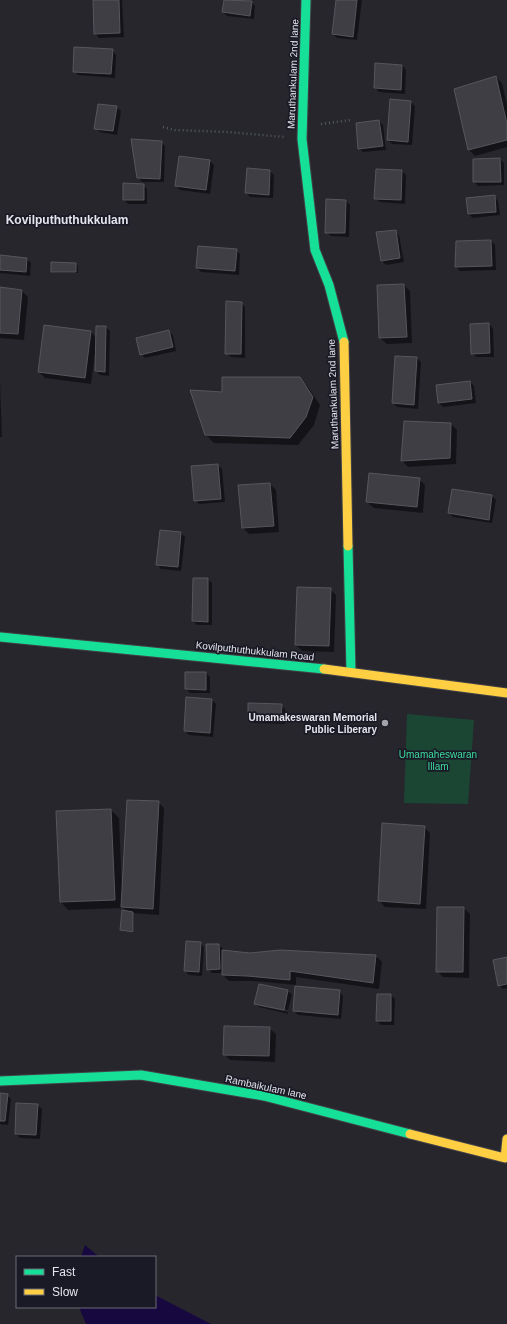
<svg xmlns="http://www.w3.org/2000/svg" width="507" height="1324" font-family="Arial,sans-serif">
	<style>
		.green { fill: #1b4634 }
		.water { fill: #180840 }
		.shadow { fill: #0007 }
		.building { fill: #3f3e44; stroke: #57565d }
		.lines { fill: none; stroke-linecap: round; stroke-linejoin: round }
		.fast-casing { stroke: #424247; stroke-width: 11 }
		.slow-casing { stroke: #424247; stroke-width: 11 }
		.path { stroke: #525e5b; stroke-width: 2.5; stroke-dasharray: 1 3; stroke-linecap: butt }
		.fast { stroke: #16e098; stroke-width: 9 }
		.slow { stroke: #ffcf43; stroke-width: 9 }
		.poi-dot { fill: #a2a2aa; stroke: #1a1a26; stroke-width: 1.5 }
		.labels { text-anchor: middle; dominant-baseline: central; stroke-width: 3.5; stroke-linejoin: round; paint-order: stroke }
		.street-label { font-size: 10px; fill: #e5e5ee; stroke: #1a1a26 }
		.poi-label { font-size: 10px; font-weight: bold; fill: #e5e5ee; stroke: #1a1a26; text-anchor: end }
		.park-label { font-size: 10px; fill: #3cdd9f; stroke: #1a1a26 }
		.quarter-label { font-size: 12px; font-weight: bold; fill: #e5e5ee; stroke: #1a1a26 }
	</style>
	<rect width="100%" height="100%" fill="#27262d"/>
	<path class="green" d="M407,714L474,720L468,804L404,803Z"/>
	<g class="water">
		<path d="M85,1245L99,1257H81Z"/>
		<path d="M155,1295L211,1324H86L79,1307H155Z"/>
	</g>
	<g class="shadow">
		<path d="M94,0H122L124,37L99,38L95,33Z"/>
		<path d="M225,0L251,2L255,6L254,19L227,16L223,12Z"/>
		<path d="M337,0H362L357,40L337,38L333,34Z"/>
		<path d="M112,50L116,55L115,78L78,75L74,71Z"/>
		<path d="M376,64L402,65L406,70L405,94L379,92L375,88Z"/>
		<path d="M496,77L502,83L507,106V147L475,156L469,150Z"/>
		<path d="M411,102L415,106L412,145L392,144L388,140Z"/>
		<path d="M116,107L121,111L117,135L100,132L96,128Z"/>
		<path d="M379,121L383,125L386,150L363,152L359,148Z"/>
		<path d="M161,142L165,146L164,182H142L138,177Z"/>
		<path d="M500,159L504,163V185L478,186L474,182Z"/>
		<path d="M210,161L214,165L210,194L180,190L176,186Z"/>
		<path d="M248,169L270,171L274,175L273,198L250,197L246,193Z"/>
		<path d="M402,171L406,175L405,204L380,202L375,198Z"/>
		<path d="M143,185L147,189V204H128L124,200Z"/>
		<path d="M494,196L498,201L500,215L473,218L468,214Z"/>
		<path d="M346,201L350,205L349,237L331,236L326,232Z"/>
		<path d="M395,231L399,235L404,262L386,265L382,261L377,233Z"/>
		<path d="M491,241L495,245L496,270L460,271L456,267Z"/>
		<path d="M236,250L240,254L239,275L201,272L197,268Z"/>
		<path d="M0,256L27,259L31,263L30,276L0,273Z"/>
		<path d="M76,264L78,266V273H54L52,272Z"/>
		<path d="M404,285L410,291L412,343L387,344L380,338Z"/>
		<path d="M0,288L22,291L28,297L24,340L0,338Z"/>
		<path d="M241,303L245,307V358L231,357L226,353Z"/>
		<path d="M489,324L493,328L494,357H476L472,353Z"/>
		<path d="M97,327H106L110,331L109,376L100,375L96,371V354H95L91,384L45,378L39,372L91,332L97,338Z"/>
		<path d="M168,331L173,335L176,351L145,358L141,354Z"/>
		<path d="M417,358L421,362L418,409L397,407L393,403Z"/>
		<path d="M300,378L308,387L320,405L314,425L298,445L214,443L206,435L223,393Z"/>
		<path d="M0,381L2,437H0Z"/>
		<path d="M470,382L474,386L476,403L443,407L439,403Z"/>
		<path d="M405,422L451,424L457,430L456,464L408,467L402,461Z"/>
		<path d="M218,465L222,469L225,502L199,504L195,500Z"/>
		<path d="M419,479L425,485L423,513L374,508L367,502Z"/>
		<path d="M270,484L276,490L279,532L249,534L243,528Z"/>
		<path d="M453,490L492,496L496,500L492,523L453,517L449,513Z"/>
		<path d="M181,533L185,537L181,571L161,569L157,564Z"/>
		<path d="M208,579L212,583V625H197L193,621Z"/>
		<path d="M330,589L336,595L334,652L302,651L296,645Z"/>
		<path d="M206,673L210,677V693H190L186,689Z"/>
		<path d="M187,698L212,700L216,704L213,737L189,735L185,731Z"/>
		<path d="M281,705L285,709V724L253,723L249,719Z"/>
		<path d="M158,802L164,808L159,915L132,913L134,915V933L123,931L121,929L128,912L123,908L68,910L61,902L111,810L119,818L122,892H123Z"/>
		<path d="M424,827L430,833L426,909L385,907L379,901Z"/>
		<path d="M464,908L470,914L469,978L443,977L437,971Z"/>
		<path d="M200,943L204,947L202,976L189,975L185,971Z"/>
		<path d="M219,945L223,949V951L250,954L280,951L376,956L382,962L379,989L296,977V985L254,981H229L223,975V973H212L208,969Z"/>
		<path d="M507,958V988L503,989L499,985Z"/>
		<path d="M288,991L292,995L288,1010L259,1004V1006L288,1012V1014L259,1007L255,1003Z"/>
		<path d="M339,991L343,996L341,1019L298,1015L294,1011Z"/>
		<path d="M391,995L395,999L394,1025H381L377,1021Z"/>
		<path d="M269,1028L276,1034L275,1062L230,1060L224,1054Z"/>
		<path d="M0,1094L7,1095L11,1099L8,1125L0,1124Z"/>
		<path d="M37,1105L42,1109L40,1139L20,1138L16,1134Z"/>
	</g>
	<g class="building">
		<path d="M93,0H119L120,33L94,34Z"/>
		<path d="M224,0L252,1L250,16L222,12Z"/>
		<path d="M336,0H357L353,37L332,34Z"/>
		<path d="M74,47L113,49L111,74L73,72Z"/>
		<path d="M375,63L402,65L401,90L374,88Z"/>
		<path d="M496,76L507,124V140L468,150L454,89Z"/>
		<path d="M390,99L411,101L408,142L387,140Z"/>
		<path d="M98,104L117,106L113,131L94,129Z"/>
		<path d="M379,120L383,146L358,149L356,123Z"/>
		<path d="M131,139L162,141L160,179L137,178Z"/>
		<path d="M179,156L210,160L206,190L175,186Z"/>
		<path d="M500,158L501,182H473V159Z"/>
		<path d="M247,168L270,170L269,195L245,193Z"/>
		<path d="M376,169L402,170L401,200L374,199Z"/>
		<path d="M123,183L144,184V200H123Z"/>
		<path d="M495,195L496,212L468,214L466,198Z"/>
		<path d="M326,199L346,200L345,233H325Z"/>
		<path d="M396,230L400,258L381,261L376,232Z"/>
		<path d="M491,240L492,266L455,267L456,241Z"/>
		<path d="M198,246L237,249L235,271L196,268Z"/>
		<path d="M0,255L27,258L26,272L0,270Z"/>
		<path d="M51,262L76,263V272H51Z"/>
		<path d="M404,284L407,337L379,338L377,285Z"/>
		<path d="M0,287L22,290L18,334L0,333Z"/>
		<path d="M226,301L242,302L241,354H225Z"/>
		<path d="M489,323L490,353L471,354L470,324Z"/>
		<path d="M44,325L91,331L85,378L38,372Z"/>
		<path d="M96,326H106L105,372L95,371Z"/>
		<path d="M169,330L173,347L140,355L136,338Z"/>
		<path d="M395,356L417,357L414,405L392,403Z"/>
		<path d="M222,377H300L313,397L306,417L290,438L205,435L190,390L222,392Z"/>
		<path d="M470,381L472,399L438,403L436,385Z"/>
		<path d="M404,421L451,423L450,458L401,461Z"/>
		<path d="M218,464L221,499L194,501L191,466Z"/>
		<path d="M369,473L420,478L417,507L366,502Z"/>
		<path d="M270,483L274,526L242,528L238,485Z"/>
		<path d="M452,489L492,495L489,520L448,513Z"/>
		<path d="M160,530L181,532L178,567L156,565Z"/>
		<path d="M193,578H208V622L192,621Z"/>
		<path d="M297,587L331,588L329,646L295,645Z"/>
		<path d="M185,672H206V690L185,689Z"/>
		<path d="M186,697L212,699L210,733L184,731Z"/>
		<path d="M248,703L282,704L281,720L248,719Z"/>
		<path d="M127,800L159,801L153,909L121,907Z"/>
		<path d="M111,809L115,900L60,902L56,811Z"/>
		<path d="M382,823L425,826L420,904L378,901Z"/>
		<path d="M437,907H464L463,972H436Z"/>
		<path d="M122,910L133,912V932L120,930Z"/>
		<path d="M186,941L201,942L199,972L184,971Z"/>
		<path d="M206,944H219L220,969L207,970Z"/>
		<path d="M222,950L250,953L280,950L376,955L373,983L290,971V980L247,976L222,975Z"/>
		<path d="M507,957V984L498,986L493,960Z"/>
		<path d="M259,984L288,990L284,1010L254,1004Z"/>
		<path d="M295,986L340,990L338,1015L293,1011Z"/>
		<path d="M377,994H391V1021H376Z"/>
		<path d="M224,1026L270,1027L269,1056L223,1055Z"/>
		<path d="M0,1093L8,1094L5,1121H0Z"/>
		<path d="M16,1103L38,1104L36,1135L15,1134Z"/>
	</g>
	<g class="lines">
		<g class="fast-casing">
			<g id="fast">
				<path d="M306,0L302,139L315,250L329,285L344,342"/>
				<path d="M348,546L351,672"/>
				<path d="M0,637L324,669"/>
				<path d="M0,1081L141,1075L264,1096L410,1134"/>
			</g>
		</g>
		<g class="slow-casing">
			<g id="slow">
				<path d="M344,342L348,546"/>
				<path d="M324,669L507,693"/>
				<path d="M410,1134L505,1158L507,1139"/>
			</g>
		</g>
		<g class="path">
			<path d="M321,124L351,120"/>
			<path d="M163,127L175,130L228,132L284,137"/>
		</g>
		<use href="#fast" class="fast"/>
		<use href="#slow" class="slow"/>
	</g>
	<circle class="poi-dot" cx="385" cy="723" r="4"/>
	<g class="labels">
		<g class="street-label">
			<text transform="translate(293 74) rotate(-88)">Maruthankulam 2nd lane</text>
			<text transform="translate(333 394) rotate(-92)">Maruthankulam 2nd lane</text>
			<text transform="translate(255 651) rotate(6)">Kovilputhuthukkulam Road</text>
			<text transform="translate(266 1087) rotate(12)">Rambaikulam lane</text>
		</g>
		<g class="poi-label">
			<text x="377" y="717">Umamakeswaran Memorial<tspan x="377" dy="12">Public Liberary</tspan></text>
		</g>
		<g class="park-label">
			<text x="438" y="754">Umamaheswaran<tspan x="438" dy="12">Illam</tspan></text>
		</g>
		<g class="quarter-label">
			<text x="67" y="220">Kovilputhuthukkulam</text>
		</g>
	</g>
	<rect x="16" y="1256" width="140" height="52" fill="#1a1a26" stroke="#6b6b76"/>
	<rect x="24" y="1269" width="20" height="6" fill="#16e098" stroke="#6b6b76"/>
	<text x="52" y="1276" font-size="12" fill="#e5e5ee">Fast</text>
	<rect x="24" y="1289" width="20" height="6" fill="#ffcf43" stroke="#6b6b76"/>
	<text x="52" y="1296" font-size="12" fill="#e5e5ee">Slow</text>
</svg>
